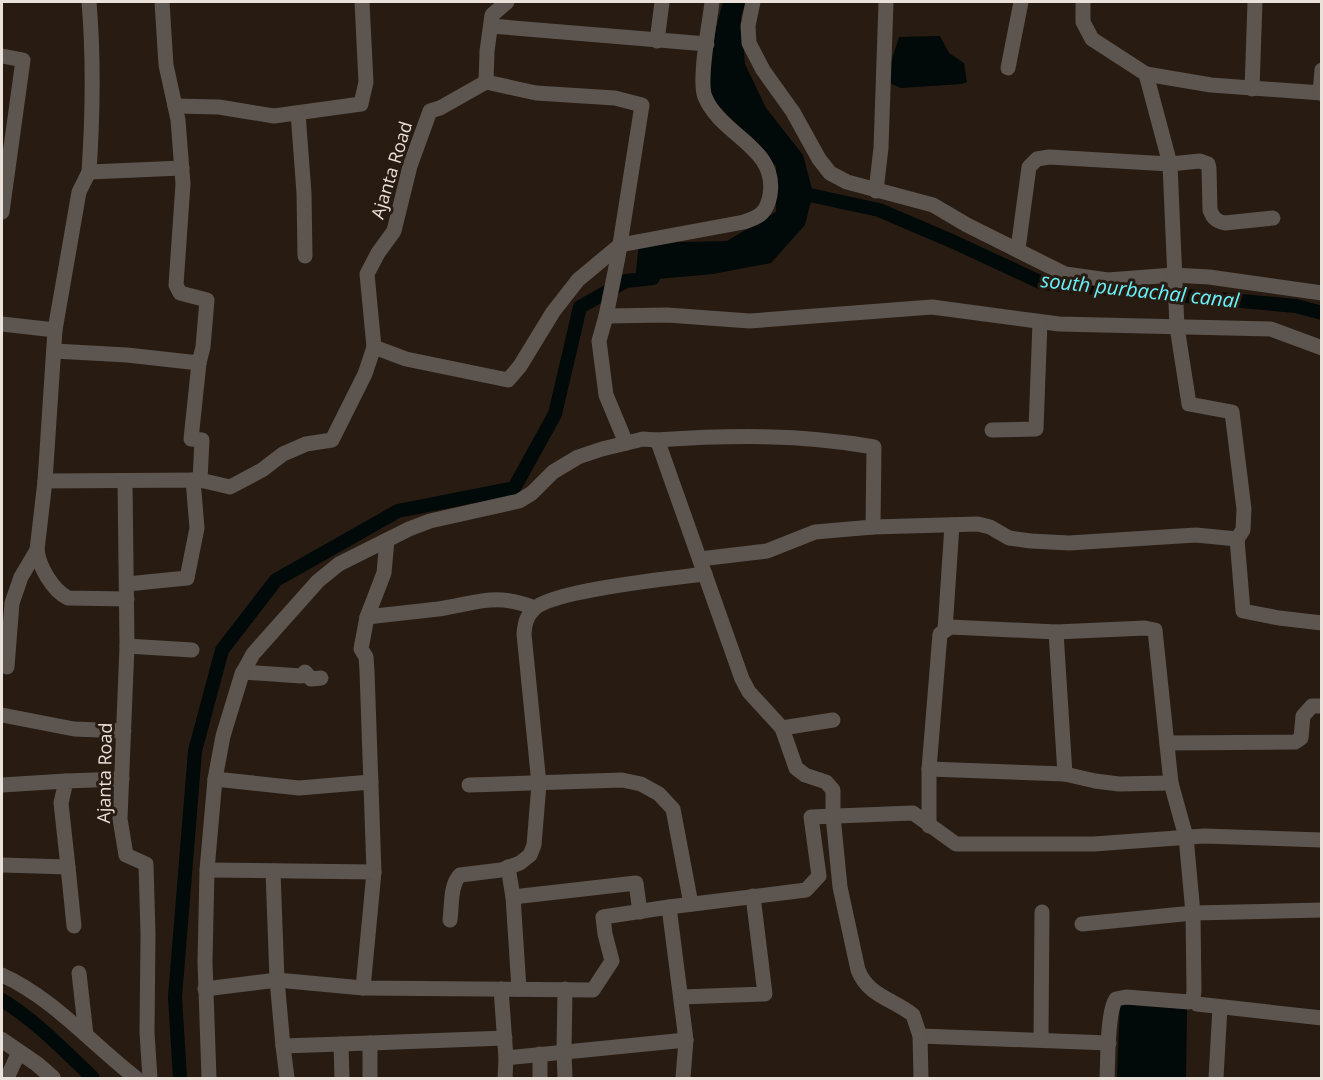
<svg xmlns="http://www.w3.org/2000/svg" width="1323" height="1080" font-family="'Open Sans',sans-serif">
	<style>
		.water { fill: #010909 }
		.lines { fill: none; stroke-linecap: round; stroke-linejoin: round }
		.canal { stroke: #010909; stroke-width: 14 }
		.minor { stroke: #5c5550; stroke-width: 15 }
		.tertiary { stroke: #5c5550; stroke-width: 16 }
		.labels { text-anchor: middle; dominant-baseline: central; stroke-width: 6; stroke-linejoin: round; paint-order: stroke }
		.street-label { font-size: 18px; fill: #ebe1db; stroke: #281b11 }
		.water-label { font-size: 20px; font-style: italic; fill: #68f3fc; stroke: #281b11 }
	</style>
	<rect width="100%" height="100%" fill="#281b11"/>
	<g class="water">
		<path d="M723,2H746L741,16L745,64L766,108L803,155L813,193L805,225L771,263L713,274L635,281L639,243L727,241L776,212V166L706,92L716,28Z"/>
		<path d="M940,36L949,53L964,63L967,82L961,84L901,88L885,81L899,37Z"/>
		<path d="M1120,1004L1187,1009L1186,1078H1117Z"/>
	</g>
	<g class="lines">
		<g class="canal">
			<path d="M796,192L879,210L954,242L1042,283L1296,306L1322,313"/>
			<path d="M2,1000C36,1021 64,1050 93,1078"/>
			<path d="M180,1078L175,997L195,751L222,650L276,580L398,511L514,488L555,414L580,307L626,281L653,278"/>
		</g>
		<g class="minor">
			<path d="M89,2C94,61 93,112 89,172L182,168"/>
			<path d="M753,2L748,26L749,43L763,70L793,112L819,159L830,173L847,182L933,205L967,225L1065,274L1108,280L1173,275L1209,277L1322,293"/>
			<path d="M1083,2V22L1092,39L1146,74L1170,164L1177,327L1189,404L1232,412L1244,509L1243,530L1237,539"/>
			<path d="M491,26L707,44"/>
			<path d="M657,41L662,2"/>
			<path d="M2,56L23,60L2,212"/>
			<path d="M1008,68L1021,2"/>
			<path d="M1146,74L1211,85L1322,93"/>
			<path d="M486,82L536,93L615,98L642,105L618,257L606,316L599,341L606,395L626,443"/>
			<path d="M1252,89L1255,2"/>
			<path d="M1320,93L1322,70"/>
			<path d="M175,106L219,107L274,116L361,104L366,82L362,2"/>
			<path d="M298,113L304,193L305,256"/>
			<path d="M876,191L881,148L886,2"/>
			<path d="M1018,249L1029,167L1037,159L1049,157L1170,164L1200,161L1208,164L1209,168L1210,210C1213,218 1216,221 1225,223L1273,218"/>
			<path d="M606,316L667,315L750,321L932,307L1059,324L1271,329L1322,348"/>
			<path d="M2,324L55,330L45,481L200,480L230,487L262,470L283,454L306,444L332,440L365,374L374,347L367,274L378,253L394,231L410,166L430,111L440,108L486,82L487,51L492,15L507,2"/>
			<path d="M55,330L79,192L89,172"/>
			<path d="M374,347L406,359L508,380L520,366L553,312L578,280L620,245L744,222C760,217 767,212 770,195C778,147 721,136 705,97C698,80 710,22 712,2"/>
			<path d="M54,351L127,355L199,363L203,347L207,300L180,293L176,285L183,184L178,120L166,65L162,2"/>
			<path d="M199,363L191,439L202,440L200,480"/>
			<path d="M992,430L1036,429L1040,322"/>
			<path d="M656,440C731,435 800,434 874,447L873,527"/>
			<path d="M45,481L37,550C39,566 52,590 68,598L127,599"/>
			<path d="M125,481L127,646L120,819L126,855L146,864L148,934L147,1033L150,1078"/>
			<path d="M700,559L767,551L815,532L873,527L978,524L990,527L1009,538L1031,541L1069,543L1196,535L1237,539L1243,611L1279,618L1322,623"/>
			<path d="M127,584L187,578L197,528L193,480"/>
			<path d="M367,617C391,614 414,612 438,609C478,603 494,592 535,608"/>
			<path d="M945,630L952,525"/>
			<path d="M1056,632L1065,774"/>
			<path d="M127,646L192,650"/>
			<path d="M7,667L12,603L21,577L37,550"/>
			<path d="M243,672L301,676L305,672L311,679L321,678"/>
			<path d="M2,715L74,729L124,731"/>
			<path d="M782,728L833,720"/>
			<path d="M1167,743L1295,742L1301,738L1303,716L1312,706H1322"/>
			<path d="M929,769L1065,774L1095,781L1119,784L1171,783"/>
			<path d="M215,779L299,788L371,782"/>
			<path d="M2,785L66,781"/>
			<path d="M469,785L622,780L641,784L659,794L673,809L691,904"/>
			<path d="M929,826V769L940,634L950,627L1056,632L1145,628L1155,630L1171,783L1186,837L1193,913L1194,991L1193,998L1189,1002L1126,997L1116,999C1107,1012 1108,1061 1107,1078"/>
			<path d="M2,865L68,867L61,803L66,781L122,779"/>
			<path d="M68,867L74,926"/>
			<path d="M508,867L513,897"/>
			<path d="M207,870L374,872L363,988"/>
			<path d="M273,871L277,980L283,1046L370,1043"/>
			<path d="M374,872L367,671L366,657L361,649L367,617L384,573L387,540"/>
			<path d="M669,907L686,1040L683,1078"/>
			<path d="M450,920C452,906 450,885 460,875L501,870L520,863L530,855L534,845L539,784L524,634C525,623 526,617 534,609C553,590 673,578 705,574"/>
			<path d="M1082,924L1193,913L1322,910"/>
			<path d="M79,973L86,1035"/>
			<path d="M2,975C53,998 92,1044 136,1078"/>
			<path d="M205,989L277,980L363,988L593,990L612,961L605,934L603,917L669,907L806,890L819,876L811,817L913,813L956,844H1094L1204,836L1322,840"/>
			<path d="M501,989L506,1058L686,1040"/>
			<path d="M519,989L513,897L636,883L640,912"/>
			<path d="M565,989L564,1052L565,1078"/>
			<path d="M681,997L765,994L753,896"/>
			<path d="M1197,1004L1322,1018"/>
			<path d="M920,1036L1109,1043"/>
			<path d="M1041,1039L1042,912"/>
			<path d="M341,1044L342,1078"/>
			<path d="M283,1046L287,1078"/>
			<path d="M540,1054V1078"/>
			<path d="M8,1076L19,1052"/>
			<path d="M209,1078L205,962L207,870L215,779L223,736L242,674L253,654L318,581L339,564L409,529L430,521L519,501L532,493L553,472L578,457L602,449L643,439L656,440L658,442L742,679L749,692L782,728L796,768L805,775L826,782L833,790V816L840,887L858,970C868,996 893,999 913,1015L920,1036L921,1078"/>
			<path d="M370,1078V1043L505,1038"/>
			<path d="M505,1078L506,1058"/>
			<path d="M1216,1078L1220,1007"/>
		</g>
		<path class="tertiary" d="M2,1040L37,1064L53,1078"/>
	</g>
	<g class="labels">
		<g class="street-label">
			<text transform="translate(391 170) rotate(-73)">Ajanta Road</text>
			<text transform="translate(104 773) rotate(-89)">Ajanta Road</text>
		</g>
		<g class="water-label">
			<text transform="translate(1140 290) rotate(6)">south purbachal canal</text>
		</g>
	</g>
	<rect width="1323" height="1080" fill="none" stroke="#ebe1db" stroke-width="6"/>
</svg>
